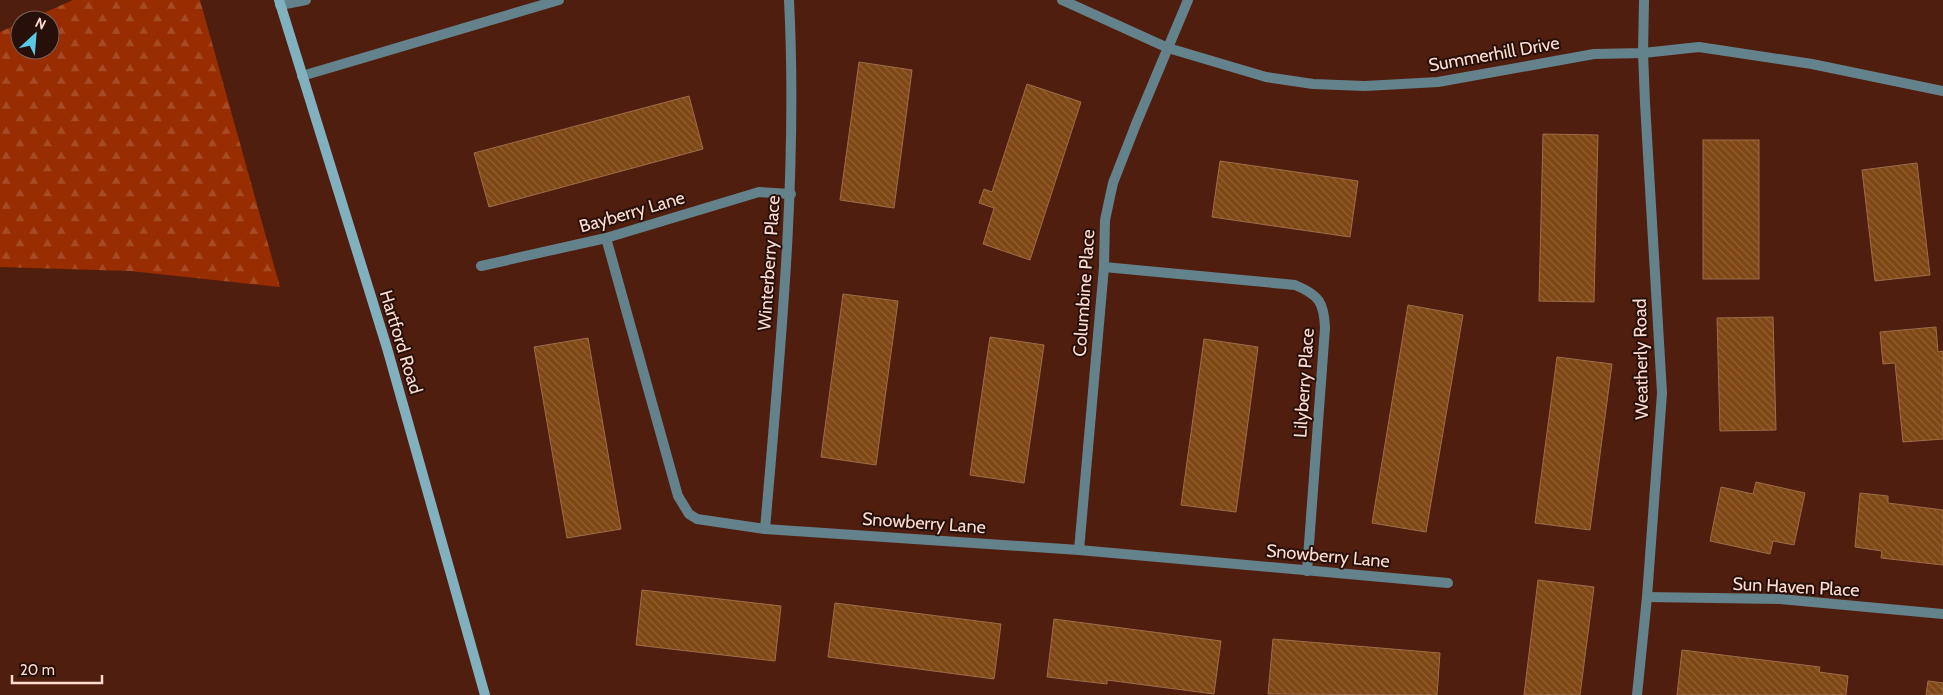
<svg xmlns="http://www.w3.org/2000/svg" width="1943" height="695" font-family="Cabin,sans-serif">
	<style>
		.forest { fill: url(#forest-firs) }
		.building { fill: url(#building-back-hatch); stroke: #9d6d49 }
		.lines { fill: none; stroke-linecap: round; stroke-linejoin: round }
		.street { stroke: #64828b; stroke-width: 10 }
		.secondary { stroke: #81b0be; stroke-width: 10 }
		.labels { text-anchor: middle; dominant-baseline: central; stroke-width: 4; stroke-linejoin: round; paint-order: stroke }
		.street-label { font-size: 18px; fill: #fddcd1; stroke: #27100a }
	</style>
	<defs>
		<pattern id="forest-firs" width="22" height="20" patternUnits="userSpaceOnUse" patternTransform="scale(1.25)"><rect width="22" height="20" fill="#982d01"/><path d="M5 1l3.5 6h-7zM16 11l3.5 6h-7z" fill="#a74b25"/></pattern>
		<pattern id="building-back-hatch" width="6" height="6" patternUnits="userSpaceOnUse" patternTransform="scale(1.25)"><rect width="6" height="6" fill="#7e4714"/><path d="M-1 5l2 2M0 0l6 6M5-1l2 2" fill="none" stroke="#916135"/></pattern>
	</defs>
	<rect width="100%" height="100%" fill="#501e0e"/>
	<path class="forest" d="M73,0H200L280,287L130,271L0,267V32L20,23V50H50V20H28Z"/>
	<g class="building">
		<path d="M859,62L912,70L894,208L840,200Z"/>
		<path d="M1027,84L1081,102L1030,260L983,244L994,208L979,203L984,189L992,192Z"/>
		<path d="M689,96L703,149L489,207L474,153Z"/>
		<path d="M1543,134L1598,135L1594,302L1539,301Z"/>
		<rect x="1703" y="140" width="56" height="139"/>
		<path d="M1220,161L1358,181L1350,237L1212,217Z"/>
		<path d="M1917,163L1930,275L1875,281L1862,170Z"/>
		<path d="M843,294L898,301L876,465L821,457Z"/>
		<path d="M1408,305L1463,315L1426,532L1372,523Z"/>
		<path d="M1773,317L1776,430L1720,431L1717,318Z"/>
		<path d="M1936,327L1938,352L1943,351V439L1903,442L1895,363L1883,364L1880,332Z"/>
		<path d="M990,337L1044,345L1024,483L970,475Z"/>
		<path d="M588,338L621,529L567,538L534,347Z"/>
		<path d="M1204,339L1258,347L1236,512L1181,505Z"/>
		<path d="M1557,357L1612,364L1590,530L1535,523Z"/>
		<path d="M1756,482L1805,493L1794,545L1773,541L1770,554L1710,541L1721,487L1753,494Z"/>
		<path d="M1860,493L1888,496V503L1943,510V565L1881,558L1882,551L1855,547Z"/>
		<path d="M1538,580L1594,587L1580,695H1524Z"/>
		<path d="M642,590L781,606L775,661L636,645Z"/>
		<path d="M835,603L1001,624L994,679L828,657Z"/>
		<path d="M1054,619L1221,641L1214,694L1107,680V684L1047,677Z"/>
		<path d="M1273,639L1440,653L1437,695L1268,694Z"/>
		<path d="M1682,650L1820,667L1819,672L1848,676L1846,695H1677Z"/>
		<path d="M1928,681L1943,683V695H1926Z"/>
	</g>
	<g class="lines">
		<g class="street">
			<path d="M1062,0L1168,48L1266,77L1313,84L1365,86L1438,82L1594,54L1643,53L1699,47L1812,64L1943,91"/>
			<path d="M280,5L306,0"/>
			<path d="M302,76L559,0"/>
			<path d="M606,238L678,496L689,514L697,519L765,529L1079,550L1448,583"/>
			<path d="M481,266L606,238L759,192L791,194"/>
			<path d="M1104,267L1295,285C1319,295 1324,302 1325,328L1307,571"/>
			<path d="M765,529C780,353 798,176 789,0"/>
			<path d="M1079,550L1104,267L1105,220L1113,183L1136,124L1188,0"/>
			<path d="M1647,597L1780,599L1943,614"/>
			<path d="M1637,695L1647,597L1662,393L1645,103L1643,53L1644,0"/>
		</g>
		<path class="secondary" d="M279,0L387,348L485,695"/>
	</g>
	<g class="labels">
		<g class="street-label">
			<text transform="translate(1494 54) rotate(-10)">Summerhill Drive</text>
			<text transform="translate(632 212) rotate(-16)">Bayberry Lane</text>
			<text transform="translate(769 263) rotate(-86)">Winterberry Place</text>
			<text transform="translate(1084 293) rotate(-86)">Columbine Place</text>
			<text transform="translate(401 342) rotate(73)">Hartford Road</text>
			<text transform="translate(1641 359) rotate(-91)">Weatherly Road</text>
			<text transform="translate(1304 383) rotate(-86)">Lilyberry Place</text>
			<text transform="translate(924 523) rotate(4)">Snowberry Lane</text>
			<text transform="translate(1328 556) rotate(5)">Snowberry Lane</text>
			<text transform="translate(1796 587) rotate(3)">Sun Haven Place</text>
		</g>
	</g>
	<g transform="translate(35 35) rotate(26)"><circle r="24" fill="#27100a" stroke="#7d625a"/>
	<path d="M0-4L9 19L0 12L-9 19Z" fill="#59c8e5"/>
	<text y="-8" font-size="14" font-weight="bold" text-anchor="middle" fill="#fddcd1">N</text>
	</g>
	<path d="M12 675v8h90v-8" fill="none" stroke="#fddcd1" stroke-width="2.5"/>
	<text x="20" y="675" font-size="15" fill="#fddcd1" stroke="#27100a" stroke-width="4" paint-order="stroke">20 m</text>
</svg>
